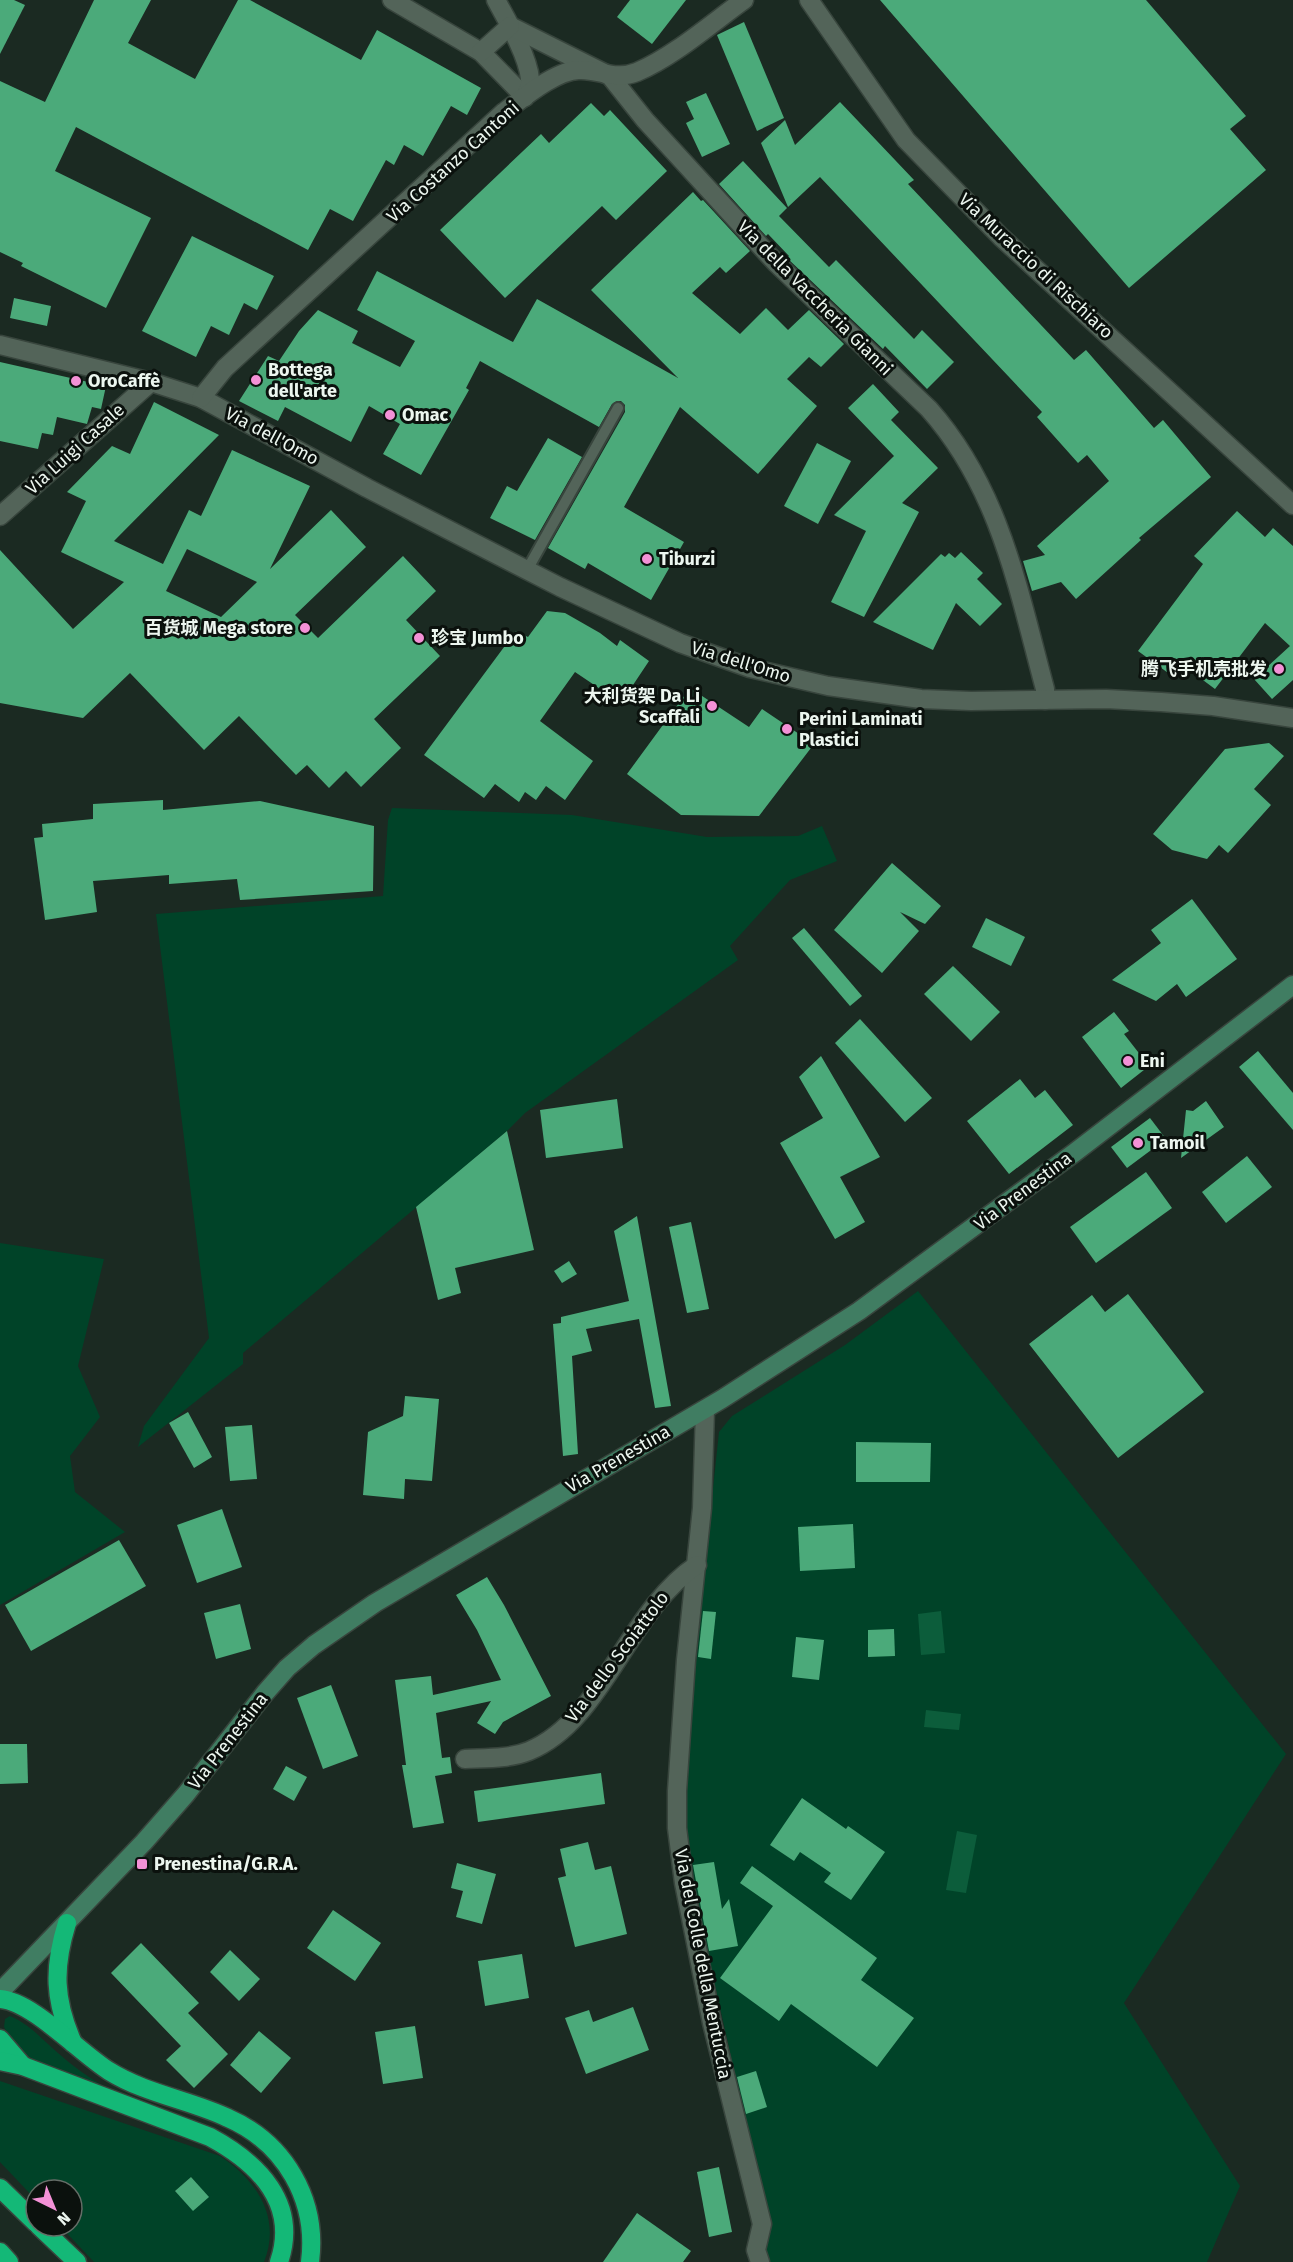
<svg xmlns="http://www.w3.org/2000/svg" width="1293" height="2262" font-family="'Fira Sans','Noto Sans SC',sans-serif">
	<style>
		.green { fill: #004328; fill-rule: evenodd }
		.water { fill: #0c5d3b }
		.building { fill: #4baa7a; fill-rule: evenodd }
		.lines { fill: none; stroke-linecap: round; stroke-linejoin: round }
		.lane-casing { stroke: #38453d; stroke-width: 14 }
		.street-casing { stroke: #38453d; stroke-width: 21 }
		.secondary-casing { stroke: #38453d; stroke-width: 21 }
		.highway-casing { stroke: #38453d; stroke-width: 21 }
		.lane { stroke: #536459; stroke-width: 10 }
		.street { stroke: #536459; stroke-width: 18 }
		.secondary { stroke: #407d62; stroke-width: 18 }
		.highway { stroke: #14b877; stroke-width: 18 }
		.poi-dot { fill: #f391d6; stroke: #0b110d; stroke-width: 2 }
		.labels { text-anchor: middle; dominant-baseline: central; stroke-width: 6; stroke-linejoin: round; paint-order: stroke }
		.street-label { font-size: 18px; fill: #ecf6ef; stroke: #0b110d }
		.poi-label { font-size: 18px; font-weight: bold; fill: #ecf6ef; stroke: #0b110d; text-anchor: start }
	</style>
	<rect width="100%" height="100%" fill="#1b2a22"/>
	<g class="green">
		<path d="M392,808L572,815L707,837L798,836L822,826L837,861L790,880L730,946L738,960L525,1113L507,1131L243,1353V1364L138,1447L144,1426L209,1338L156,914L383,896L388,820Z"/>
		<path d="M0,1243L104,1259L78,1366L100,1417L70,1456L75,1492L125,1532L0,1605Z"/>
		<path d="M918,1291L1286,1754L1124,2003L1240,2186L1207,2262H764V2204L686,1856L685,1785L705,1563L719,1432L732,1416L845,1345Z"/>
		<path d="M10,2016C32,2025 46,2044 65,2059C83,2074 102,2086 123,2097L42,2066L28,2056L9,2036L4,2027L5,2019Z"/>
		<path d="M0,2081L220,2156C256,2180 282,2217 264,2262H94L60,2226H72V2190H36V2200L0,2162ZM191,2177L208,2197L193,2210L175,2191Z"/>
	</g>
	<g class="water">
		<path d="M941,1611L945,1653L921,1655L918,1614Z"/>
		<path d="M926,1710L961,1714L959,1730L924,1727Z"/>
		<path d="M957,1831L977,1835L966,1893L946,1890Z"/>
	</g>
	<g class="building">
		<path d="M0,0H14L25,5L0,54Z"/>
		<path d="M94,0H151L128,43L195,79L238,0H250L361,60L377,30L481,88L467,115L451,106L423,156L404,145L394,165L386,160L353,221L330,209L308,250L76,127L55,171L151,218L106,308L21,266L23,263L0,252V81L45,102Z"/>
		<path d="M630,0H686L652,44L617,17Z"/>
		<path d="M880,0H1146L1246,116L1230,129L1266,170L1129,288Z"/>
		<path d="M744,22L784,118L757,131L717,35Z"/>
		<path d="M706,93L730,144L702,157L686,123L694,119L686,102Z"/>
		<path d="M840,102L914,180L908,184L1074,360L1086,350L1154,428L1163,420L1211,477L1139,538L1141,540L1076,599L1061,582L1032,591L1023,561L1045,555L1037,546L1109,481L1087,455L1078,463L1037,417L1042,412L820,177L788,207L761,143L785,120L795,145Z"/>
		<path d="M591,103L604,116L610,110L667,171L616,220L602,206L505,298L440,230L541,134L549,143Z"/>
		<path d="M743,161L787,208L779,216L829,267L836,260L914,339L922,330L954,362L927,389L885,346L883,349L787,258L789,256L768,234L766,236L719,184Z"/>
		<path d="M693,192L701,201L703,200L750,251L726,273L720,267L692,293L740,334L766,308L788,330L809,310L844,344L821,367L809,357L787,379L817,406L758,474L680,407L624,507L684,542L651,600L588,563L585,569L548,548L625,412V405L621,401H617L612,404L599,427L480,361L466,388L469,390L421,475L383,454L400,424L369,406L351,442L285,407L278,421L239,401L268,356L279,361L299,331L318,310L358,331L352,343L400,367L415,341L357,310L377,271L513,342L537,299L678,378L591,290Z"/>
		<path d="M192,236L274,276L257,310L244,303L229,335L211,326L196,357L142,331Z"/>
		<path d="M14,298L51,306L47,326L10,318Z"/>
		<path d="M0,362L106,386L101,409L92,407L87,424L57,417L53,435L42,433L38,449L0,441Z"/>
		<path d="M873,384L899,412L891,420L938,468L902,503L919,512L864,617L831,602L866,531L834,515L894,456L848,408Z"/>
		<path d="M154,402L219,435L114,541L163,564L189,510L201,516L232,450L310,486L270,569L331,510L366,547L295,615L318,638L403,556L436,591L406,620L440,656L374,719L401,748L361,787L346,771L329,788L307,765L296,775L239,716L204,750L130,673L83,718L0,703V550L73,629L124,582L61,552L86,501L67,492L112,446L130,454ZM187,549L257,582L221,617L166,591Z"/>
		<path d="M548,438L582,457L535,540L490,518L507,486L517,491Z"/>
		<path d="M817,443L851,461L818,524L784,506Z"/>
		<path d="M1237,511L1265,537L1273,528L1293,546V680L1272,699L1254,679L1290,646L1265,623L1215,689L1184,666L1175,678L1138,651L1203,564L1194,556Z"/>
		<path d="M961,552L983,573L977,579L1002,604L980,626L956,603L933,650L873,622L941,554L945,557L949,553L955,558Z"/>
		<path d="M547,611L565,613L600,633L617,646L620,640L649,661L621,703L575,672L540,721L593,761L565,800L546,786L536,800L525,792L519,802L495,784L484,798L424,755L516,631L528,637Z"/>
		<path d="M690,688L749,727L762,709L814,744L759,816L681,815L627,774Z"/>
		<path d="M1269,743L1284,756L1254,789L1271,805L1228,853L1219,845L1207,859L1172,850L1153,834L1225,749Z"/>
		<path d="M163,800V810L260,801L374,826L373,891L240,900L237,879L169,884V875L93,881L97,912L45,920L34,838L43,837L42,824L93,819V804Z"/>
		<path d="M892,863L941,906L925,924L900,912L919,931L882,973L834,930Z"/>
		<path d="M1192,899L1237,959L1186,997L1177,984L1156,1001L1112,980L1161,943L1151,930Z"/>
		<path d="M986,918L1025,937L1011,966L972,947Z"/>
		<path d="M804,928L862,996L850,1006L792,938Z"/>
		<path d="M953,966L1000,1012L971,1041L924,994Z"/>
		<path d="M1114,1012L1129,1031L1124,1034L1149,1066L1121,1088L1082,1037Z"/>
		<path d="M860,1019L932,1098L905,1122L835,1043Z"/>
		<path d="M1258,1051L1293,1093V1130L1239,1067Z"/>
		<path d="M821,1056L880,1157L840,1177L865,1222L835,1239L780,1143L823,1118L799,1077Z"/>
		<path d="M1020,1079L1035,1098L1045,1090L1073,1125L1009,1174L967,1121Z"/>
		<path d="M617,1099L623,1148L546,1158L540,1110Z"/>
		<path d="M1206,1101L1224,1127L1181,1158L1186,1110L1193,1111Z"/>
		<path d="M1150,1118L1166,1139L1127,1168L1111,1147Z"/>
		<path d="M507,1131L534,1250L455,1268L461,1293L438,1300L416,1207Z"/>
		<path d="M1247,1156L1272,1187L1226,1223L1202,1192Z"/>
		<path d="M1146,1172L1172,1208L1096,1263L1070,1227Z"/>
		<path d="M637,1216L671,1406L655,1408L639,1319L586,1329L592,1351L572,1356L578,1454L563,1456L553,1324L561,1323V1317L629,1301L614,1231Z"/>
		<path d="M691,1222L709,1309L687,1313L669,1227Z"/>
		<path d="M569,1261L577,1274L562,1283L554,1271Z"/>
		<path d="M1128,1294L1204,1392L1118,1458L1029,1344L1092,1295L1105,1312Z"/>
		<path d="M405,1396L439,1399L432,1481L405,1479L404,1499L363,1495L368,1432L403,1416Z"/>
		<path d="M188,1412L212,1457L194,1468L169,1423Z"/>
		<path d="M252,1425L257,1479L230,1481L225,1427Z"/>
		<path d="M856,1442L931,1443L930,1482H856Z"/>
		<path d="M222,1509L242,1567L197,1583L177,1525Z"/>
		<path d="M853,1524L855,1568L800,1571L798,1527Z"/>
		<path d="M119,1540L146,1586L31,1651L5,1605Z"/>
		<path d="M487,1577L504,1605L551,1696L503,1722L495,1734L477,1723L491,1701L436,1713L442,1758L450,1757L452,1773L435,1776L444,1823L413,1828L402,1765H406L395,1680L431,1676L433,1695L501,1680L477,1630L456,1595Z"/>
		<path d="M240,1604L251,1649L216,1659L204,1613Z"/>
		<path d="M703,1611L716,1612L711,1659L698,1657Z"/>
		<path d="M894,1629L895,1656L868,1657V1630Z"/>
		<path d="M796,1637L824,1640L819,1680L792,1677Z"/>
		<path d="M331,1685L358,1756L323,1769L297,1698Z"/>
		<path d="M0,1744H27L28,1783L0,1784Z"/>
		<path d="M286,1766L307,1777L294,1801L273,1789Z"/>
		<path d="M601,1773L605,1804L478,1822L474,1791Z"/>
		<path d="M802,1798L846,1829L848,1826L885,1852L851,1900L824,1882L831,1873L800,1852L794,1861L770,1845Z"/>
		<path d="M588,1842L595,1870L611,1866L627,1934L575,1947L558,1878L566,1876L560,1849Z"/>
		<path d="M714,1862L722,1909L729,1899L738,1946L709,1951L693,1865Z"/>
		<path d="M457,1863L496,1874L482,1924L456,1917L463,1891L451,1888Z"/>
		<path d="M752,1866L877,1958L861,1980L914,2018L877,2067L791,2004L779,2021L720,1978L773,1906L740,1883Z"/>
		<path d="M333,1910L381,1943L355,1981L307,1948Z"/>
		<path d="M141,1943L199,2003L188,2013L228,2054L194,2088L166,2060L181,2046L111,1973Z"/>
		<path d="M230,1950L260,1979L239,2001L210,1972Z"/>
		<path d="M522,1954L529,1998L485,2006L478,1961Z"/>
		<path d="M633,2007L649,2050L586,2074L565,2018L589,2010L593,2022Z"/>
		<path d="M415,2026L423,2078L383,2084L375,2032Z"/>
		<path d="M259,2031L291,2058L261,2093L230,2065Z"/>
		<path d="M756,2071L767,2107L746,2114L737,2077Z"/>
		<path d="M719,2167L732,2232L709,2237L697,2172Z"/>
		<path d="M191,2177L209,2197L193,2211L175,2191Z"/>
		<path d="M637,2213L691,2251L683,2262H603Z"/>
	</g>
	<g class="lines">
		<g class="lane-casing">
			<path id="lane" d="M527,570L618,408"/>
		</g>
		<g class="street-casing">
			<g id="street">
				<path d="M392,0L481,52L525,97"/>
				<path d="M496,0C507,20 528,56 530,79C531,85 528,91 525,97"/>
				<path d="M809,0L906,140L1001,237L1293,505"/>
				<path d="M510,26L610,76L645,120L776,263L929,409C1000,489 1018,589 1045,689V700"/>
				<path d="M481,52L510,26"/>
				<path d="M0,345L151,382L201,398L367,488L560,587L680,643L750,668L828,686L921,699L971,701L1106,699L1161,702L1213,706L1293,718"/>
				<path d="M201,398L225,368L504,112C522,99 556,70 579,70C600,69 614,81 637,72C673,57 712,23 744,0"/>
				<path d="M0,516L151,382"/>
				<path d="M705,1410L702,1508L686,1660L677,1791V1828L684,1883L712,2023L762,2224L756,2250L760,2262"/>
				<path d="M465,1759C486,1758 509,1759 529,1751C603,1721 628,1610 697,1565"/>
			</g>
		</g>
		<g class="secondary-casing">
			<path id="secondary" d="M0,1992L144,1842L186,1794L265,1693L287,1668L314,1645L375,1603L722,1399L859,1311L1074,1153L1293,985"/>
		</g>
		<g class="highway-casing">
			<g id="highway">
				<path d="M67,1923C53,1968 54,2000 73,2043"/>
				<path d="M0,1999C32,2001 80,2053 109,2071C146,2094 190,2100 228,2118C285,2143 318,2200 310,2262"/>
				<path d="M0,2039L23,2066"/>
				<path d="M0,2061L23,2066L210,2137C258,2163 299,2203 279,2262"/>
				<path d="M0,2188L36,2223"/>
				<path d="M39,2226L77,2262"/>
				<path d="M0,2252L9,2262"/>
			</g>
		</g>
		<use href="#lane" class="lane"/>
		<use href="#street" class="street"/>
		<use href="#secondary" class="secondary"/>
		<use href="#highway" class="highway"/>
	</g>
	<g class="poi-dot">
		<circle cx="256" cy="380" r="6"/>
		<circle cx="76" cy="381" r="6"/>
		<circle cx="390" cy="415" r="6"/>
		<circle cx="647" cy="559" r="6"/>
		<circle cx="305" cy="628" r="6"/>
		<circle cx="419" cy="638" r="6"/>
		<circle cx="1279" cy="669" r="6"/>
		<circle cx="712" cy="706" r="6"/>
		<circle cx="787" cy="729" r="6"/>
		<circle cx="1128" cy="1061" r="6"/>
		<circle cx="1138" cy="1143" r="6"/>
		<rect x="136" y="1858" width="12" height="12" rx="3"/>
	</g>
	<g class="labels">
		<g class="street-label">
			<text transform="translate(453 162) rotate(-42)">Via Costanzo Cantoni</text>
			<text transform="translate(1036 266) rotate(43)">Via Muraccio di Rischiaro</text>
			<text transform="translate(815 298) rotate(45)">Via della Vaccheria Gianni</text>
			<text transform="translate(272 436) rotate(28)">Via dell'Omo</text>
			<text transform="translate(75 449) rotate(-42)">Via Luigi Casale</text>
			<text transform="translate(741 662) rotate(17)">Via dell'Omo</text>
			<text transform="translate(1023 1191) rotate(-37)">Via Prenestina</text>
			<text transform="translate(618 1459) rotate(-30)">Via Prenestina</text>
			<text transform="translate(617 1657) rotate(-53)">Via dello Scoiattolo</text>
			<text transform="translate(228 1741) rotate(-52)">Via Prenestina</text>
			<text transform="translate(703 1964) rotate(79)">Via del Colle della Mentuccia</text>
		</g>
		<g class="poi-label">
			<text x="268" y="370">Bottega<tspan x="268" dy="21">dell'arte</tspan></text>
			<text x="88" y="381">OroCaffè</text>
			<text x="402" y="415">Omac</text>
			<text x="659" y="559">Tiburzi</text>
			<text x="293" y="628" text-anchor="end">百货城 Mega store</text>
			<text x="431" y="638">珍宝 Jumbo</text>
			<text x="1267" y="669" text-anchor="end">腾飞手机壳批发</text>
			<text x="700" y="696" text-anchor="end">大利货架 Da Li<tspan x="700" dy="21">Scaffali</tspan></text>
			<text x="799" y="719">Perini Laminati<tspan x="799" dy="21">Plastici</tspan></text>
			<text x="1140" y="1061">Eni</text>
			<text x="1150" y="1143">Tamoil</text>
			<text x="154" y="1864">Prenestina/G.R.A.</text>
		</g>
	</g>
	<g transform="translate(54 2208) rotate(137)"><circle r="28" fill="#0b110d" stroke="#656d67" stroke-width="1.5"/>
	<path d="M0-4.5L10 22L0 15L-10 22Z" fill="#f391d6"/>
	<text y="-9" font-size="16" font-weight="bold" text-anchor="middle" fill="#ecf6ef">N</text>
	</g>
</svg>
